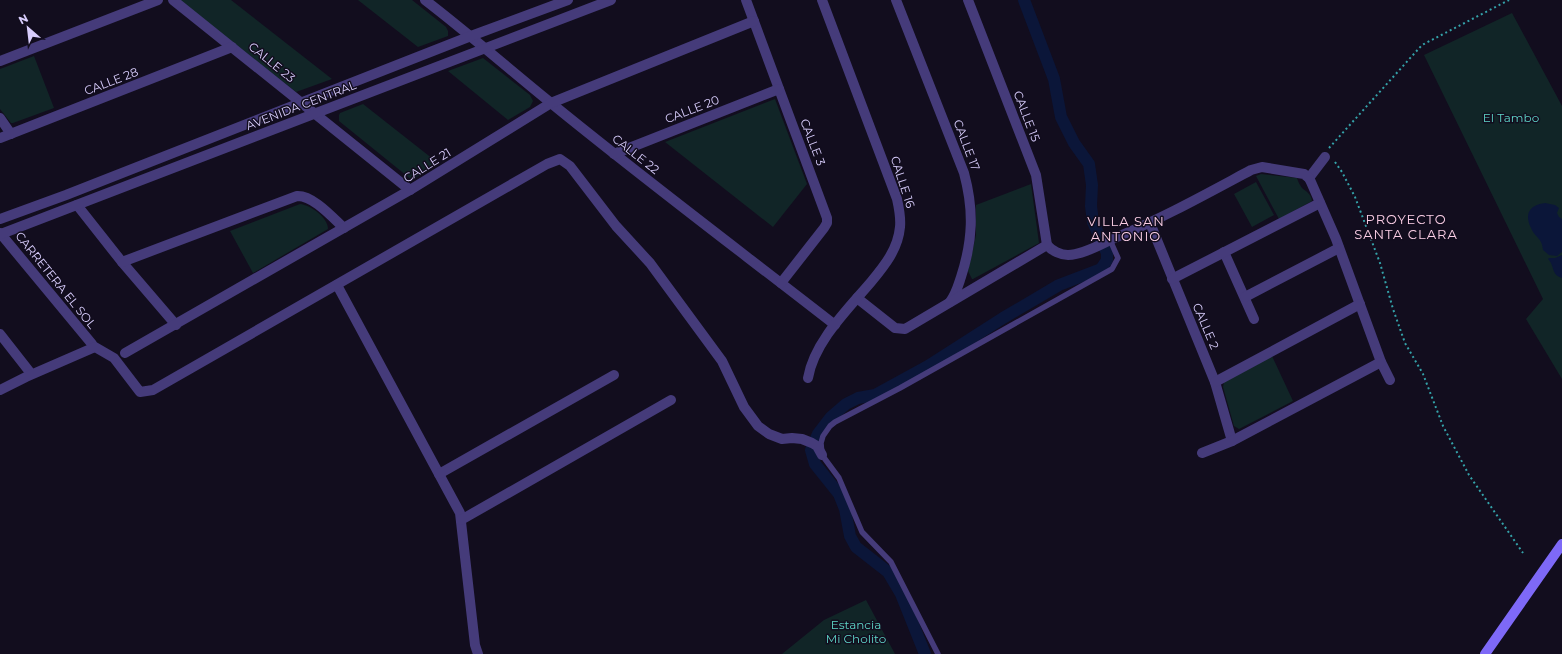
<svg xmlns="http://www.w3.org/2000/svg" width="1562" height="654" font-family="Montserrat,sans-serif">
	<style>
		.green { fill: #112527 }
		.water { fill: #0b1639 }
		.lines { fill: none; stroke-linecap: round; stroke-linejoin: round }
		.canal { stroke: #0b1639; stroke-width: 12 }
		.path { stroke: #34a2a9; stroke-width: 2; stroke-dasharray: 2 3; stroke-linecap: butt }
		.service { stroke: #453b7a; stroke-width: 5.5 }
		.minor { stroke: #453b7a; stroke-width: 10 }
		.secondary { stroke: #7e69f7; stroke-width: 10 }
		.labels { text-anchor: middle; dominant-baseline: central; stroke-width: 3; stroke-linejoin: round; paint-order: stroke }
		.street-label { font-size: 12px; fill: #d8cdfc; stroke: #120d1e }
		.park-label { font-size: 12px; fill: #5ed7c8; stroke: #120d1e }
		.neighbourhood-label { font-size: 13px; letter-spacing: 1px; fill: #fccfe6; stroke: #120d1e }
	</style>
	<rect width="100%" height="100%" fill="#120d1e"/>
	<g class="green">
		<path d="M179,0H231L332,79L296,92Z"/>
		<path d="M358,0H412L446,27L448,31V36L418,47Z"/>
		<path d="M1512,13L1562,106V379L1526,319L1543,299L1424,55Z"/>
		<path d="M34,56L54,108L13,123H11L0,109V69Z"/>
		<path d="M483,58L530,95L533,101L530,107L508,120L448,71Z"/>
		<path d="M775,99L807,184L773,227L665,142Z"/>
		<path d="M363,104L438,163L412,180L339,121V115L340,113Z"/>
		<path d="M1261,174L1297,178C1298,182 1300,185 1302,188C1307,192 1311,194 1312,201L1279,219L1256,176Z"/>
		<path d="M1256,182L1274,215L1252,227L1234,194Z"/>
		<path d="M1031,184L1039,243L973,279H972L968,271L976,235V205Z"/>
		<path d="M300,204C311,205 328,218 328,229L253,273L230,231Z"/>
		<path d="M1272,356L1293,401L1239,429L1234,426L1223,387L1224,382Z"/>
		<path d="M866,600L895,654H782L824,620Z"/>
	</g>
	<g class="water">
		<path d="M1545,203L1555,205L1559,208L1557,213L1559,217L1562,219V252L1557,256L1549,255L1543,250C1542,237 1535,238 1531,228C1524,213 1530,205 1545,203Z"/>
		<path d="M1562,255V278C1551,275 1555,266 1548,259L1549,258H1555Z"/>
	</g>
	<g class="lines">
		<path class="canal" d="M925,654L901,594L888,572L856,547L850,536L845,509L839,494L815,464L811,450L818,434L831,417L846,404L858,398L875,395L928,366L1003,318L1059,285L1101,269L1107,260V253L1093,222L1091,206L1092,185L1089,164L1074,143L1061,117L1054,79L1024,0"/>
		<g class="path">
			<path d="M1329,148L1422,45L1509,0"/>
			<path d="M1335,162L1342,172L1355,197L1380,263L1393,309L1405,343L1423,374L1443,426L1469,475L1523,553"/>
		</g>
		<path class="service" d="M938,654L891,562L862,532L839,478L822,455L821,443L823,436L830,426L835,422L900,388L1112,269L1118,258L1110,240"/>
		<g class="minor">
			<path d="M173,0L410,190"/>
			<path d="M425,0C468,33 509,69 551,103C644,179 740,251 835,325"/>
			<path d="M746,0L827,218V223L824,228L781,283"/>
			<path d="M896,0L964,173C974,210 973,240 961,277C958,286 956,294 950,302"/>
			<path d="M0,61L158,0"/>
			<path d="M0,118L11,134"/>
			<path d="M0,138L232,47"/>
			<path d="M614,154L779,89"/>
			<path d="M1309,178L1325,157"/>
			<path d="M77,205L122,262L176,325"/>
			<path d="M0,219L66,195L471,36L568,0"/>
			<path d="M1150,223L1215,382L1232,441"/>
			<path d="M0,233L92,344"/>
			<path d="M1,234L611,0"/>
			<path d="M1047,245C1052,251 1061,255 1068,255C1083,255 1103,243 1117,237C1163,218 1206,194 1251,170L1262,167L1304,174L1309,178L1311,182L1336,239L1381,362L1390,380"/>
			<path d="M1224,252L1254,319"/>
			<path d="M122,262L297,196C313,195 333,218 344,228"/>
			<path d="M1172,279L1320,203"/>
			<path d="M337,285L460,513L475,645L478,654"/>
			<path d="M1245,297L1339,248"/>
			<path d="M857,298L895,328L905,329L1047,245L1036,175L968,0"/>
			<path d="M0,334L29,371"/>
			<path d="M125,353L410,190L551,103L754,21"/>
			<path d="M808,378C814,342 848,309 871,282C885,265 898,249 900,227C901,217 899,208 897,199L822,0"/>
			<path d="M1215,382L1360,304"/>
			<path d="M0,390L26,377L95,347L114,358L140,392L153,390L547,164L560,159L570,166L616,226L650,263L722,361L744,407L758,426L769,434L782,439L792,438L802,439L812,443L817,446L822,455"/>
			<path d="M1202,453L1232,441L1381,362"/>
			<path d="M439,474L614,375"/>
			<path d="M461,520L671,400"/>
		</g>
		<path class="secondary" d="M1485,654L1562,544"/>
	</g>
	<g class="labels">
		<g class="street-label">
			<text transform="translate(272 62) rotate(39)">CALLE 23</text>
			<text transform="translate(111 81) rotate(-21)">CALLE 28</text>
			<text transform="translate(301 105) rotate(-21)">AVENIDA CENTRAL</text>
			<text transform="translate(692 109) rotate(-21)">CALLE 20</text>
			<text transform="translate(1027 116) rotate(69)">CALLE 15</text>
			<text transform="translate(813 142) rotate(69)">CALLE 3</text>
			<text transform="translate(967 145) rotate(69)">CALLE 17</text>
			<text transform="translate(636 154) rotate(38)">CALLE 22</text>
			<text transform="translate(427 165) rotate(-32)">CALLE 21</text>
			<text transform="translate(903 182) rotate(72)">CALLE 16</text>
			<text transform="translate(56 280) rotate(51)">CARRETERA EL SOL</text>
			<text transform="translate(1206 326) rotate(67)">CALLE 2</text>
		</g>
		<g class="park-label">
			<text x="1511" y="117">El Tambo</text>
			<text x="856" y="624">Estancia<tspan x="856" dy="14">Mi Cholito</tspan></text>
		</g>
		<g class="neighbourhood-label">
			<text x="1406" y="219">PROYECTO<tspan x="1406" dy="15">SANTA CLARA</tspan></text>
			<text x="1126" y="221">VILLA SAN<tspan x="1126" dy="15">ANTONIO</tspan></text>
		</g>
	</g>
	<g transform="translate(28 28) rotate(332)" stroke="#120d1e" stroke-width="3" paint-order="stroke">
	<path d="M0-3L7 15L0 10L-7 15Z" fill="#d8cdfc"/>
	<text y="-6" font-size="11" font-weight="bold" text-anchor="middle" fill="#d8cdfc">N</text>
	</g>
</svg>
